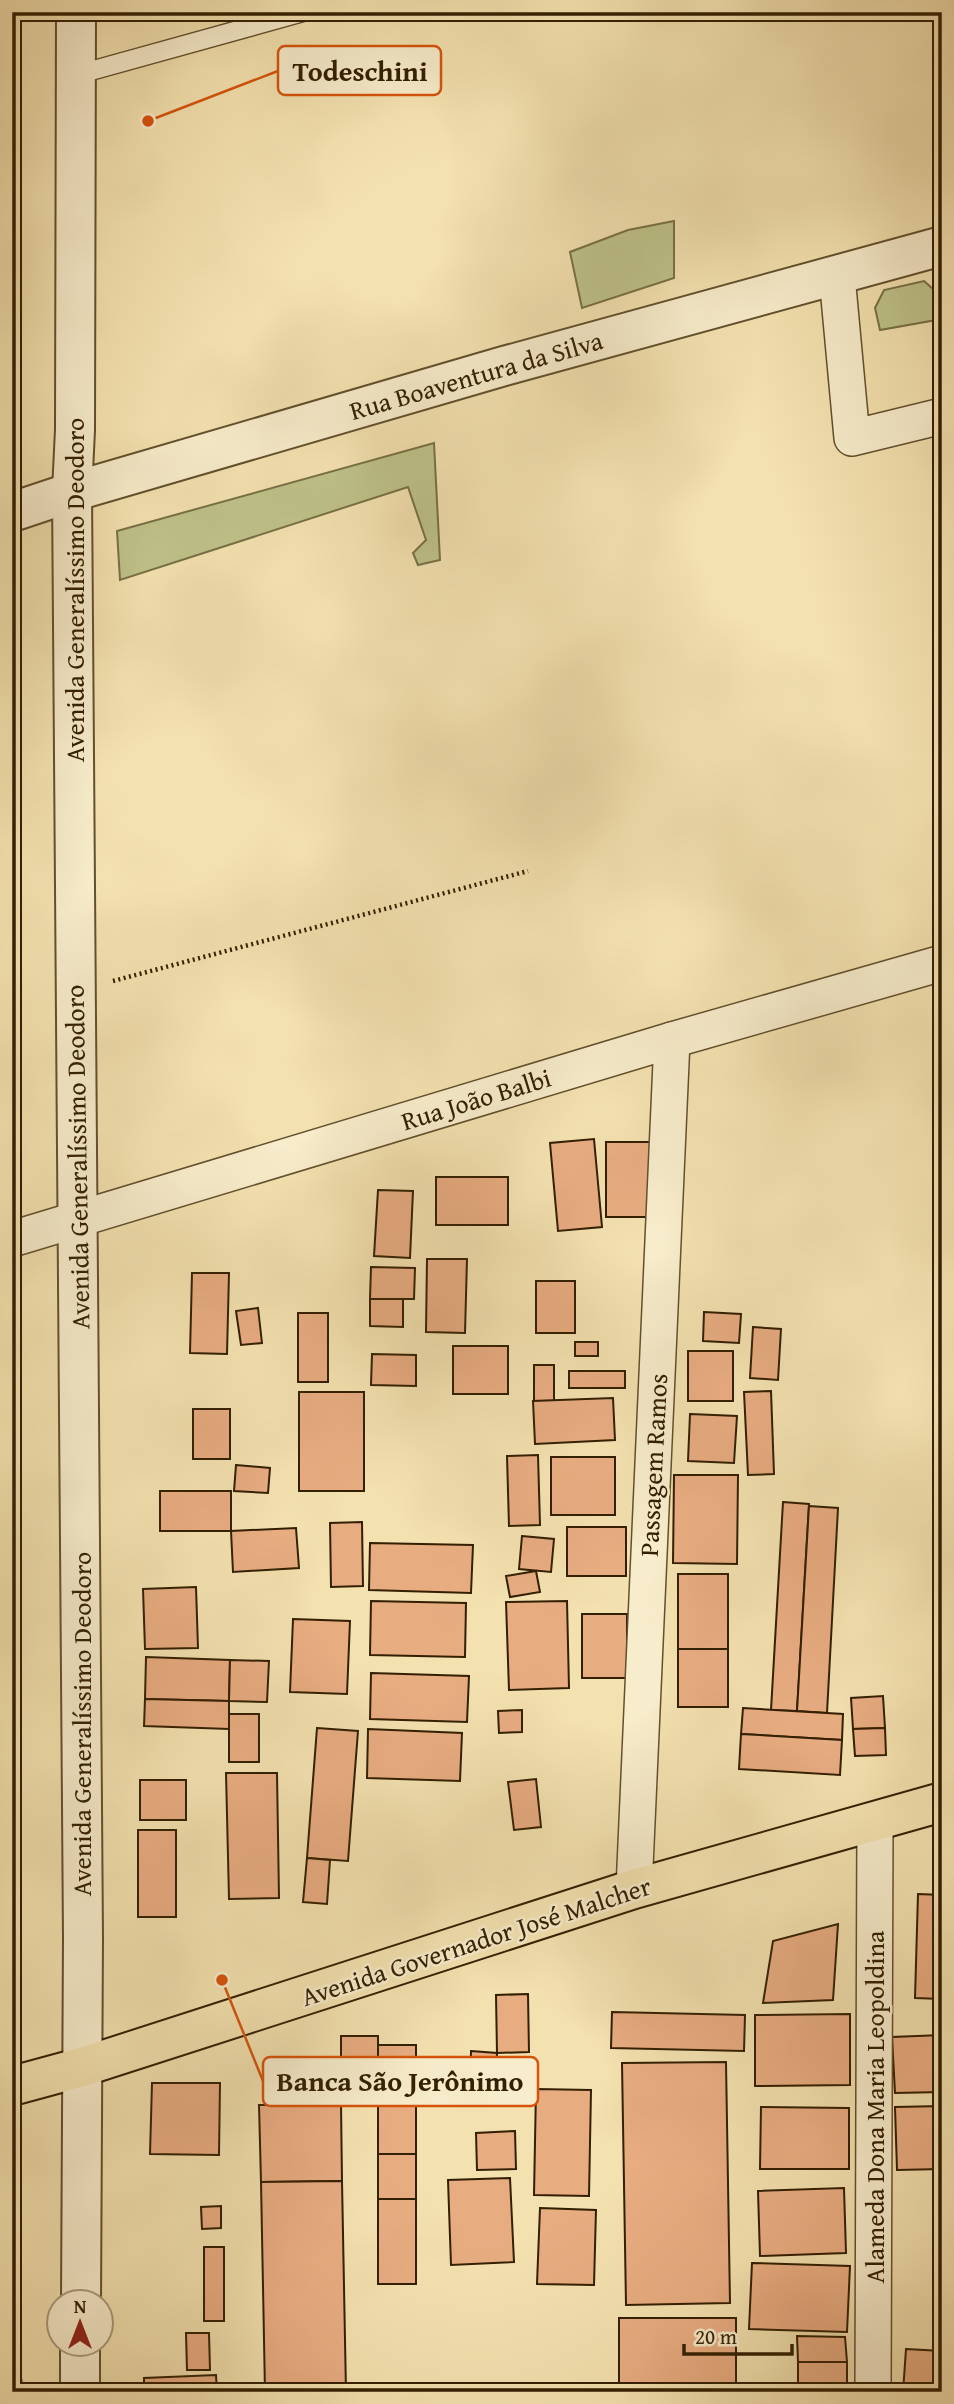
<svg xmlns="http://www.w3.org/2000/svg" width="954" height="2404" font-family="'Gentium Book Plus',serif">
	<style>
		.green { fill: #bec289; stroke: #787046; stroke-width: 2 }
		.building { fill: #e8ac81; stroke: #331f02; stroke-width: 2 }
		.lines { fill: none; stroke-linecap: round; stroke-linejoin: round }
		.service-casing { stroke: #63502d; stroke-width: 21 }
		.minor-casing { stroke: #63502d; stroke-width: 38 }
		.tertiary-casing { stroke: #63502d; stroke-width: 42 }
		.primary-casing { stroke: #331f02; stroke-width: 42 }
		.path { stroke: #331f02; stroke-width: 4.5; stroke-dasharray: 2 3.5; stroke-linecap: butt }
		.service { stroke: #f7eccb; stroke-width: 18 }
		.minor { stroke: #f7eccb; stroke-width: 35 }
		.tertiary { stroke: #f7eccb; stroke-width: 38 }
		.primary { stroke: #f3e1af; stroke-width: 38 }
		.labels { text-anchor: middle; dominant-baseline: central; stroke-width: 5; stroke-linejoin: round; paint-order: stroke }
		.street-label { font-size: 26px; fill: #331f02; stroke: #f7eccb }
		.leader { fill: none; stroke: #d6530b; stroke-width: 2.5 }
		.callout-dot { fill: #d6530b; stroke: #f7eccb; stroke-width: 2.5 }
		.callout { fill: #f7eccb; stroke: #d6530b; stroke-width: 2.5 }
		.callout-label { font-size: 28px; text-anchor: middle; font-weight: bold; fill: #331f02 }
	</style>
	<rect width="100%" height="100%" fill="#f3e1af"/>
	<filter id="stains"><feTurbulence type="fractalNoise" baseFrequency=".00286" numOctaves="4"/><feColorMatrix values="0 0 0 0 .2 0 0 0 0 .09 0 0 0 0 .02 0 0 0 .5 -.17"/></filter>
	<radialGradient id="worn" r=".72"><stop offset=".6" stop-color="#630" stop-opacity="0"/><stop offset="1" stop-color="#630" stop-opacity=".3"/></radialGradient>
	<g class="green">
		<path d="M674,221V278L582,308L570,252L628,230Z"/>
		<path d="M924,281L942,297V310L936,320L880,330L875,308L884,290Z"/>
		<path d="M434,443L440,560L418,565L413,553L426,540L408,487L120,580L117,531Z"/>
	</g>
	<g class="building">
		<path d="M15,1090L16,1111H12V1091Z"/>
		<path d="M594,1139L602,1227L558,1231L550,1143Z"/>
		<rect x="606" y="1142" width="49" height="75"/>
		<rect x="436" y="1177" width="72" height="48"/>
		<path d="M378,1190L413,1191L410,1258L374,1256Z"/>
		<path d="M427,1259H467L465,1333L426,1332Z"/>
		<path d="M371,1267L415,1268L414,1299H370Z"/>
		<path d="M192,1273H229L227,1354L190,1353Z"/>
		<rect x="536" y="1281" width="39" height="52"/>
		<path d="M370,1299H403V1327L370,1326Z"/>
		<path d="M258,1308L262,1343L241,1345L236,1311Z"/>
		<path d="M704,1312L741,1314L739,1343L703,1341Z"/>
		<rect x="298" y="1313" width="30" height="69"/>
		<path d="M753,1327L781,1329L778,1380L750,1378Z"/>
		<rect x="575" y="1342" width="23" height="14"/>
		<rect x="453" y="1346" width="55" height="48"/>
		<rect x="688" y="1351" width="45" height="50"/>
		<path d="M372,1354L416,1355V1386L371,1385Z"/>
		<rect x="534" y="1365" width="20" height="36"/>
		<rect x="569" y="1371" width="56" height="17"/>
		<path d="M771,1391L774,1474L748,1475L744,1392Z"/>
		<rect x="299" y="1392" width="65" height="99"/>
		<path d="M613,1398L615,1440L535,1444L533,1401Z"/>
		<rect x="193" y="1409" width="37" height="50"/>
		<path d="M690,1414L737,1416L734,1463L688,1461Z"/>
		<path d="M538,1455L540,1525L509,1526L507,1456Z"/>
		<rect x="551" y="1457" width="64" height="58"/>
		<path d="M236,1465L270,1468L268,1493L234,1491Z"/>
		<path d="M674,1475H738L737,1564L673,1563Z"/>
		<rect x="160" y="1491" width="71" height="40"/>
		<path d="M783,1502L809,1504L797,1711L771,1710Z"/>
		<path d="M809,1506L838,1508L827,1713L797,1711Z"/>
		<path d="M362,1522L363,1586L331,1587L330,1523Z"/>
		<rect x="567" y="1527" width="59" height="49"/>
		<path d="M296,1528L299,1568L233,1572L231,1531Z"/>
		<path d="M522,1536L554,1539L551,1572L519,1569Z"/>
		<path d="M370,1543L473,1545L471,1593L369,1590Z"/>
		<path d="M536,1571L540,1592L510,1597L506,1576Z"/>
		<rect x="678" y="1574" width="50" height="75"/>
		<path d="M196,1587L198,1648L145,1649L143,1589Z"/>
		<path d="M371,1601L466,1603L465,1657L370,1655Z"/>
		<path d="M567,1601L569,1688L509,1690L506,1602Z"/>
		<rect x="582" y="1614" width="45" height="64"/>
		<path d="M293,1619L350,1621L347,1694L290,1692Z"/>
		<rect x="678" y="1649" width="50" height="58"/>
		<path d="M146,1657L230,1660L229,1701L145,1699Z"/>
		<path d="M230,1660L269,1661L267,1702L229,1701Z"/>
		<path d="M371,1673L469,1676L467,1722L370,1719Z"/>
		<path d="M883,1696L885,1728L853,1729L851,1698Z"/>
		<path d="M145,1699L229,1701V1729L144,1726Z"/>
		<path d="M743,1708L843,1714L842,1740L741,1734Z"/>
		<path d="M522,1710V1732L499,1733L498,1711Z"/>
		<rect x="229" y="1714" width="30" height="48"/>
		<path d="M317,1728L358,1731L348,1861L307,1858Z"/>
		<path d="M885,1728L886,1755L855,1756L853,1729Z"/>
		<path d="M368,1729L462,1733L460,1781L367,1778Z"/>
		<path d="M741,1734L842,1740L840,1775L739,1769Z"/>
		<path d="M226,1773H277L279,1898L229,1899Z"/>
		<path d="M536,1779L541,1827L514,1830L508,1782Z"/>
		<rect x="140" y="1780" width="46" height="40"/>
		<rect x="138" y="1830" width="38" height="87"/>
		<path d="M307,1858L330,1860L327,1904L303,1902Z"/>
		<path d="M918,1894L942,1895V1999L915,1998Z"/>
		<path d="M838,1924L833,2000L763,2003L773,1941Z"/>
		<path d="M528,1994L529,2052L497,2053L496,1995Z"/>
		<path d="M612,2012L745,2015L744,2051L611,2048Z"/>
		<path d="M850,2014V2085L755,2086V2015Z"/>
		<path d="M942,2035V2092L895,2093L892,2037Z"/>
		<path d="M341,2036H378V2103L341,2104Z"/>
		<path d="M378,2045H416V2072L378,2073Z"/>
		<path d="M471,2051L497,2053L496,2090L470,2089Z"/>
		<path d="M726,2062L730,2303L626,2305L622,2063Z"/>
		<path d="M416,2072V2154H378V2073Z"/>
		<path d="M152,2083H220L219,2155L150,2154Z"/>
		<path d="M536,2089L591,2090L589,2196L534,2195Z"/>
		<path d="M341,2104L342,2181L261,2182L259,2105Z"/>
		<path d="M942,2106V2169L897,2170L895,2107Z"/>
		<path d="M761,2107L849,2108V2169H760Z"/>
		<path d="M515,2131L516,2169L477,2170L476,2133Z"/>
		<rect x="378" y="2154" width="38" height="45"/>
		<path d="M510,2178L514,2262L451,2265L448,2180Z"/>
		<path d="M342,2181L346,2392H265L261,2182Z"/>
		<path d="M844,2188L846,2253L760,2256L758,2191Z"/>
		<rect x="378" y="2199" width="38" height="85"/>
		<path d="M221,2206V2228L202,2229L201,2207Z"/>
		<path d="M540,2208L596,2210L594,2285L537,2284Z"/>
		<rect x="204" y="2247" width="20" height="74"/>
		<path d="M752,2263L850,2266L847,2332L749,2329Z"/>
		<rect x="619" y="2318" width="117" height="74"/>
		<path d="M186,2333H209L210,2370H187Z"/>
		<path d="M797,2336L845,2337L847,2362H798Z"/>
		<path d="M906,2349L942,2351V2392H903Z"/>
		<rect x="798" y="2362" width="49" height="30"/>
		<path d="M216,2375L217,2392H144V2378Z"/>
		<path d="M21,2378L23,2392H12V2379Z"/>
	</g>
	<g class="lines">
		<g class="service-casing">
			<path id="service" d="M76,75L303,12"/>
		</g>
		<g class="minor-casing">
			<g id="minor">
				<path d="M837,276L852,438L942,416"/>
				<path d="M12,1239L672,1040L942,963"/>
				<path d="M634,1889L672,1040"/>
				<path d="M873,2392L875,1821"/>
			</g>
		</g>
		<g class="tertiary-casing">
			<g id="tertiary">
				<path d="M76,12L75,430L72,492L83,1938L81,2302"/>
				<path d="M12,512L72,492L504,366L942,246"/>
				<path d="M80,2392V2344"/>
			</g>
		</g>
		<g class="primary-casing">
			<path id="primary" d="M12,2086L82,2067L634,1889L942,1802"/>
		</g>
		<path class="path" d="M113,981L528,871"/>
		<use href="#service" class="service"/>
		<use href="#minor" class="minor"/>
		<use href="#tertiary" class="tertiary"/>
		<use href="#primary" class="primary"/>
	</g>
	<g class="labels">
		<g class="street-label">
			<text transform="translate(476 375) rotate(-16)">Rua Boaventura da Silva</text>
			<text transform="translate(74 590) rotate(-90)">Avenida Generalíssimo Deodoro</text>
			<text transform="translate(476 1099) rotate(-17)">Rua João Balbi</text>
			<text transform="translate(77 1157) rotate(-91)">Avenida Generalíssimo Deodoro</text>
			<text transform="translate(653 1465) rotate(-87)">Passagem Ramos</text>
			<text transform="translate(81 1724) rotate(-90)">Avenida Generalíssimo Deodoro</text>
			<text transform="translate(476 1941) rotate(-18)">Avenida Governador José Malcher</text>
			<text transform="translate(874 2107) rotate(-90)">Alameda Dona Maria Leopoldina</text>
		</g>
	</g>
	<path class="leader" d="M148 121L278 71M222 1980L263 2081"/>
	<g class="callout-dot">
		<circle cx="148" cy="121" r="7"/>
		<circle cx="222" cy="1980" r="7"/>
	</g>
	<g class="callout">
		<rect x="278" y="46" width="163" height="49" rx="7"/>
		<rect x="263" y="2057" width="275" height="49" rx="7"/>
	</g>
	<g class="callout-label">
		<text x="360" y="81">Todeschini</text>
		<text x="400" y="2091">Banca São Jerônimo</text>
	</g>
	<rect width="954" height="2404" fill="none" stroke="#f3e1af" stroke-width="42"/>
	<rect x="14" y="14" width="926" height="2376" fill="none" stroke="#331f02" stroke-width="3.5"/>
	<rect x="21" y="21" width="912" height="2362" fill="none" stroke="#331f02" stroke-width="2"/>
	<g transform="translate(80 2323)"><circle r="33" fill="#f7eccb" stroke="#a99a7b" stroke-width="2"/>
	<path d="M0-5L12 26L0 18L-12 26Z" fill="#8f2418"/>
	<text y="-10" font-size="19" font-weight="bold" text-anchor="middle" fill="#331f02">N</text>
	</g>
	<path d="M684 2344v10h108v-10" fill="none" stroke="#331f02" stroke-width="3.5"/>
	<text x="695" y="2344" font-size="21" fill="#331f02" stroke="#f7eccb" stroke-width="5" paint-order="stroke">20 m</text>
	<rect width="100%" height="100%" filter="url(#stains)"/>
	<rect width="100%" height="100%" fill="url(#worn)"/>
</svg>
